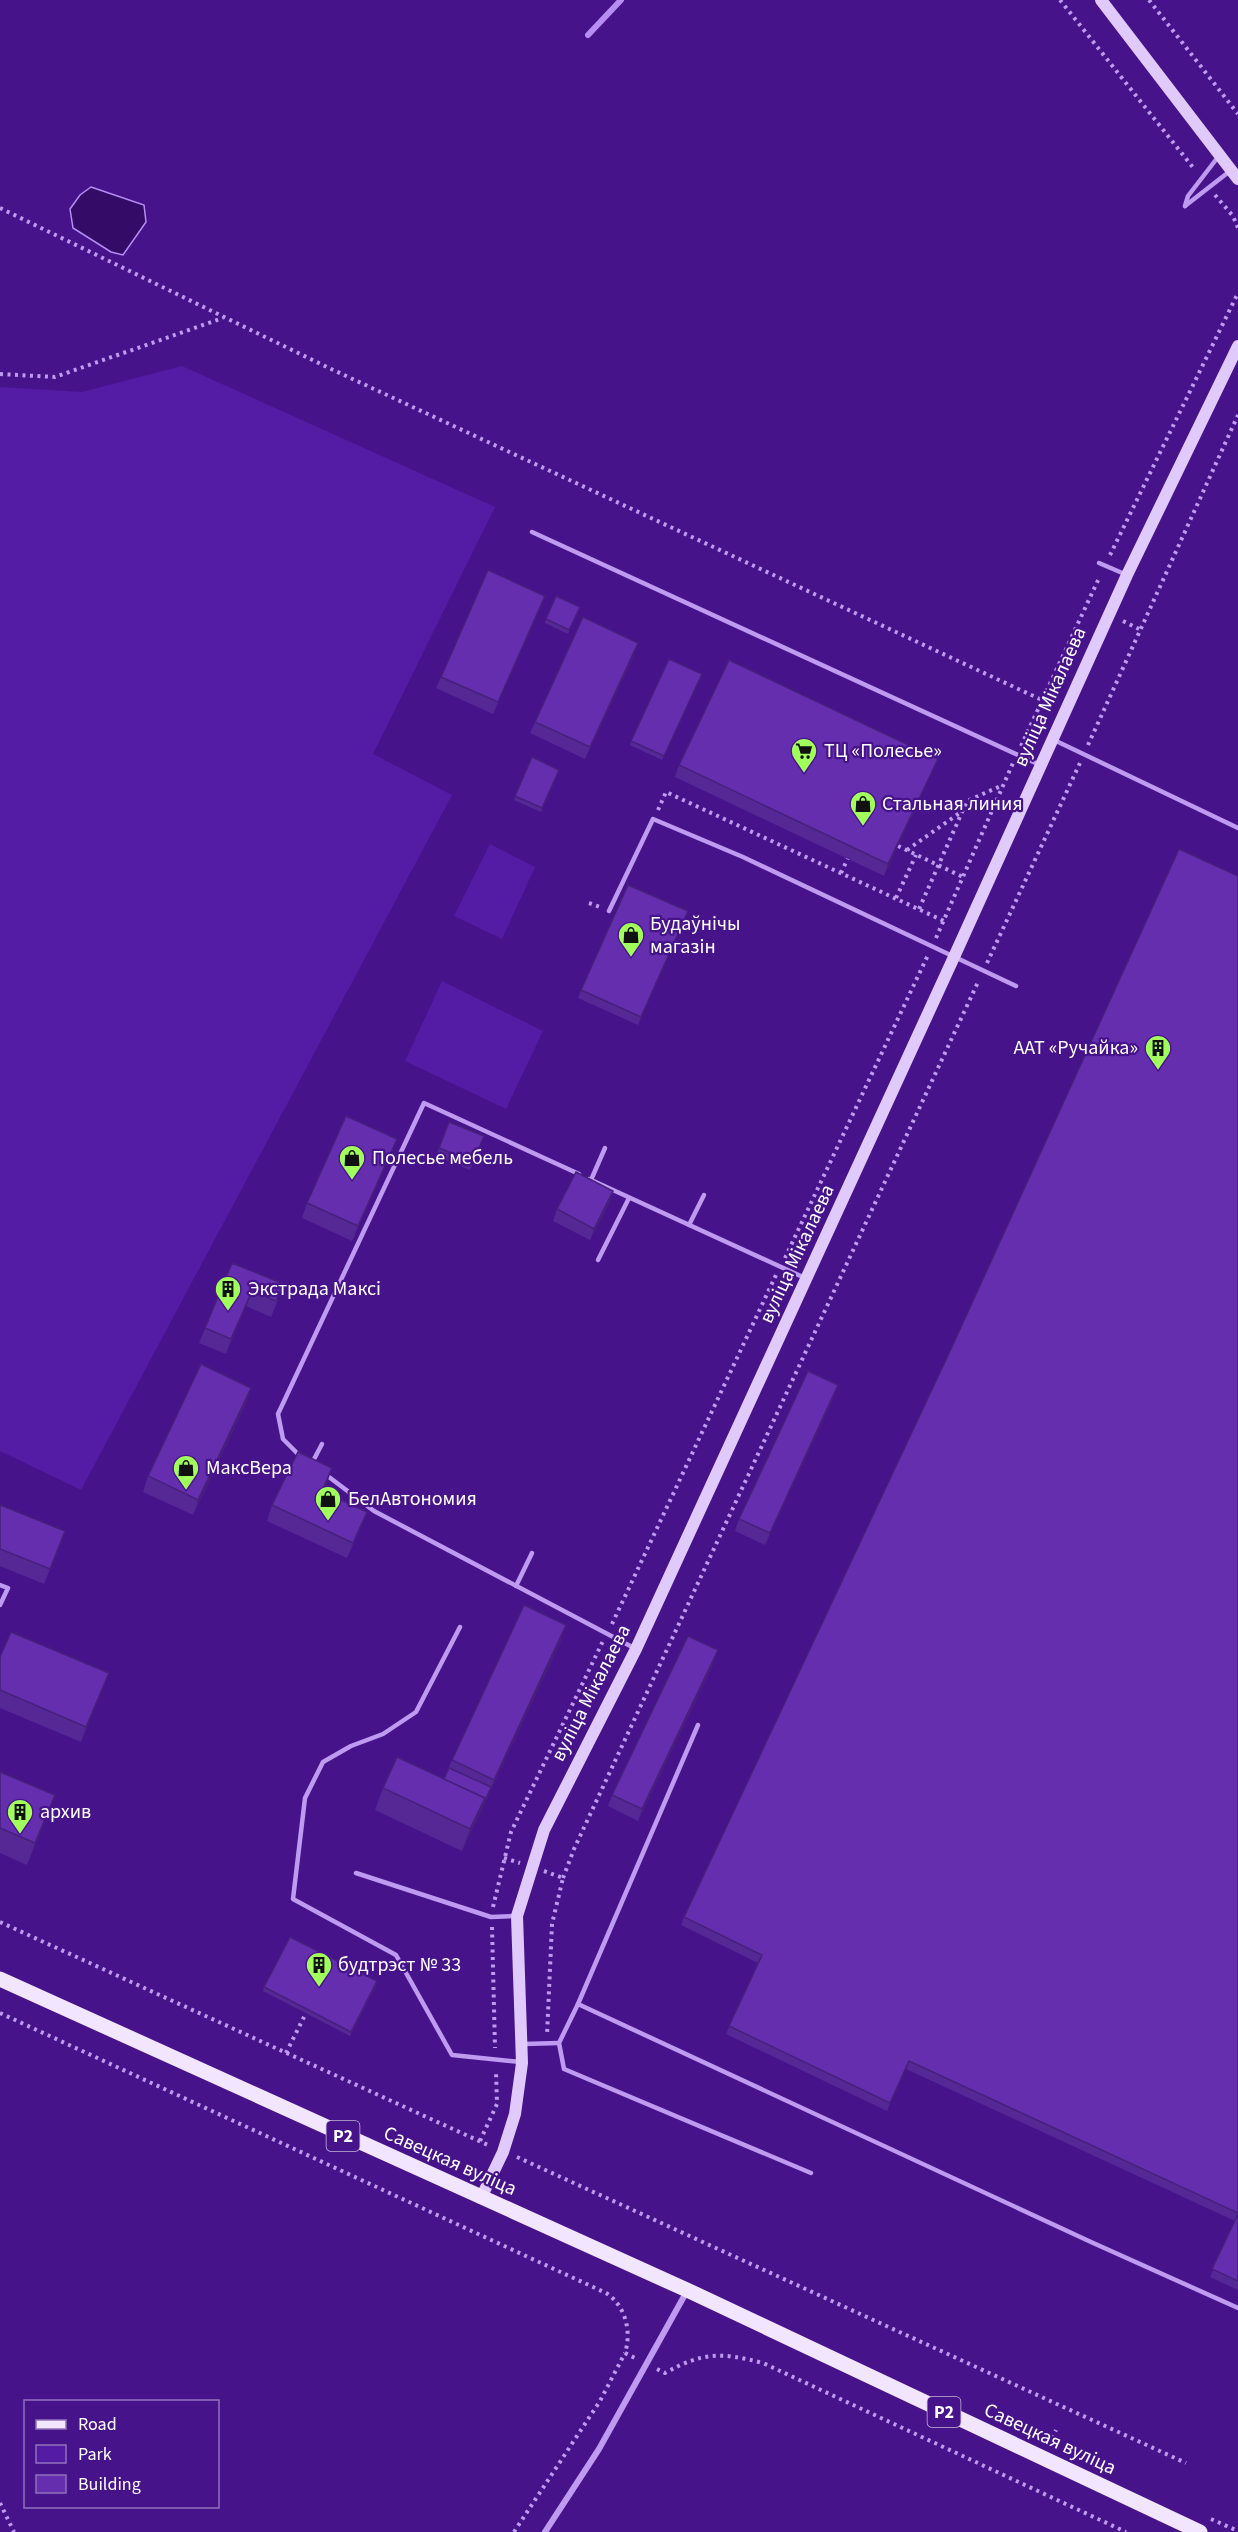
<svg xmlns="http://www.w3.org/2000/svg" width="1238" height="2532" font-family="'Source Sans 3',sans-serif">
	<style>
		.green { fill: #541ba5 }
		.water { fill: #340c68; stroke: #b68df3; stroke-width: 1.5 }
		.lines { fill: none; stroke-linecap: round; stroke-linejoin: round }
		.stream { stroke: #b68df3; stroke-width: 6 }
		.path { stroke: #be9bf0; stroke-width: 4; stroke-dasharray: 3 4.5; stroke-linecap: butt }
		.lane { stroke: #be9bf0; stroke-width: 4.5 }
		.street { stroke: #be9bf0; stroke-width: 6 }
		.secondary { stroke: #dfcafb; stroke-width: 12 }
		.primary { stroke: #f1e5ff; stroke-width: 15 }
		.wall { fill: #562896 }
		.shaded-wall { fill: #46207a }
		.building { fill: #642eaf; stroke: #46207a; stroke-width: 1.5 }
		.labels { text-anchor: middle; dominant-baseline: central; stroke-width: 4.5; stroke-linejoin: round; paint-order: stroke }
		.shield { fill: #47138b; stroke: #c8b8dc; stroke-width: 1.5 }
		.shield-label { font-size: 18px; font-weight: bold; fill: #fff }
		.street-label { font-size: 20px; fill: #fff; stroke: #47138b }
		.poi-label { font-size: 20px; fill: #fff; stroke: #47138b; text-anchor: start }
	</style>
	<rect width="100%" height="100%" fill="#47138b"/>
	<g class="green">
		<path d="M182,366L495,507L373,754L452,795L81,1490L0,1451V387L82,392Z"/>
		<path d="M490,844L535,867L502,939L454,916Z"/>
		<path d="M442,981L543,1031L506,1109L405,1061Z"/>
	</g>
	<path class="water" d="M91,187L144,205L146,222L123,255L111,252L73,228L70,209L80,195Z"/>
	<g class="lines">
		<path class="stream" d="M588,35L621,0"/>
		<g class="path">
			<path d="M1060,0L1195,170"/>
			<path d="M1149,0L1238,114"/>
			<path d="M1215,195L1233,216L1238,228"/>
			<path d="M0,208L329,368L1042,700"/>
			<path d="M0,374L55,377L223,318"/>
			<path d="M1110,555L1238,293"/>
			<path d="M1123,621L1141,630"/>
			<path d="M1088,745L1238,415"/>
			<path d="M1021,746L1100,576"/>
			<path d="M658,810L666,792L944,921"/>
			<path d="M898,846L963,877"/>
			<path d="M907,850L961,812"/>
			<path d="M841,873L848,858"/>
			<path d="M896,898L916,855"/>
			<path d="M589,903L600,907"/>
			<path d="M919,909L967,801L1003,785"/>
			<path d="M936,938L1013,763"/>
			<path d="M987,963L1080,763"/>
			<path d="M785,1258L928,955"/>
			<path d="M612,1624L776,1275"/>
			<path d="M504,1858L520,1863"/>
			<path d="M544,1871L563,1878L552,1924L547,2035"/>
			<path d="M563,1878L574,1849L979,980"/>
			<path d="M493,1907L511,1832L603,1641"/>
			<path d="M0,1922L490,2146"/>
			<path d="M492,1927L495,2048"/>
			<path d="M0,2013L606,2293C625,2305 632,2331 625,2353L637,2359"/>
			<path d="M286,2053L306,2013"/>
			<path d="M480,2141L497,2104L496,2071"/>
			<path d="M517,2157L1186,2463"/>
			<path d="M657,2369L665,2373C703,2352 721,2352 763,2363L1126,2532"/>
			<path d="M1049,2445L1056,2430"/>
			<path d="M0,2503L14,2532"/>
			<path d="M1211,2519L1238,2531"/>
			<path d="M514,2532L600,2401L625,2353"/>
		</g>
		<g class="lane">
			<path d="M1185,206L1188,196L1218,157"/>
			<path d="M1185,206L1230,171"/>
			<path d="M532,532L1040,765"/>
			<path d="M1099,563L1127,575"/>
			<path d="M1054,740L1238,828"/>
			<path d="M609,911L653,819L743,857L1016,986"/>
			<path d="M589,1179L805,1278"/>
			<path d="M591,1180L605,1148"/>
			<path d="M689,1225L704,1195"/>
			<path d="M598,1260L629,1198"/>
			<path d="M299,1455L283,1439L278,1414L424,1103L579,1174"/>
			<path d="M312,1463L322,1444"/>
			<path d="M325,1474L374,1511L636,1649"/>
			<path d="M0,1585L8,1588L0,1605"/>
			<path d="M516,1586L532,1553"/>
			<path d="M460,1627L416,1712L383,1734L351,1746L323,1762L305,1798L293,1899L396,1955L452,2055L520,2062"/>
			<path d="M356,1873L491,1917L515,1916"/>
			<path d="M578,2004L698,1725"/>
			<path d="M523,2044L559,2043"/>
			<path d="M811,2173L564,2069L559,2043L578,2004L1091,2242L1238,2308"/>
		</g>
		<path class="street" d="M545,2532L599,2449L687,2291"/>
		<g class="secondary">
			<path d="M1101,0L1238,179"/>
			<path d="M481,2198L503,2152L515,2114L522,2063L517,1916L544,1830L636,1649L954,957L1127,575L1238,346"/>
		</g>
		<path class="primary" d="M0,1979L687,2290L1200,2532"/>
	</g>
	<g class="wall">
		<path d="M541,607L493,714L436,688L441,677Z"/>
		<path d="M580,607L568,634L545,623L546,619Z"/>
		<path d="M634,655L585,759L530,733L535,722Z"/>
		<path d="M702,674L662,760L630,745L631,741Z"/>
		<path d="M532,757L559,770L541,812L514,800Z"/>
		<path d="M938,759L933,770L884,876L675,777L679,765Z"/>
		<path d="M1238,876V2290L1210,2277L1235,2221L906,2069L887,2111L726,2034L758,1963L681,1925L684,1917Z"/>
		<path d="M688,911L638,1025L578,998L581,990Z"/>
		<path d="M449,1122L484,1136L470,1170L436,1156Z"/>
		<path d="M397,1139L391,1154L352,1241L302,1218L307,1203Z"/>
		<path d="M613,1191L609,1203L590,1240L553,1221L557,1209Z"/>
		<path d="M232,1263L278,1300L271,1317L246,1306L226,1354L199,1343Z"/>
		<path d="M251,1388L246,1403L193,1515L143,1492L148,1476Z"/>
		<path d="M834,1397L765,1545L735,1531L739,1519Z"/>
		<path d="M327,1483L323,1491L367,1512L361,1528L347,1558L267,1521L272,1505Z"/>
		<path d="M0,1505L65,1531L44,1584L0,1566Z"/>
		<path d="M561,1641L462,1851L375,1810L383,1788L444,1779L452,1760Z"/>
		<path d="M0,1657L103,1688L81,1742L0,1708Z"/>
		<path d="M714,1662L638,1821L608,1806L612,1795Z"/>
		<path d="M0,1772L55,1795L47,1817L27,1865L0,1853Z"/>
		<path d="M376,1985L350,2036L263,1991L264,1987Z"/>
	</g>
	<g class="shaded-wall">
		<path d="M545,596L541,607L493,714L498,702Z"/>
		<path d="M638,643L634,655L585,759L590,747Z"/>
		<path d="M938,759L933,770L884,876L888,864Z"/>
		<path d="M688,911L685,919L638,1025L641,1017Z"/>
		<path d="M397,1139L391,1154L352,1241L358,1226Z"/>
		<path d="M613,1191L609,1203L590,1240L594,1229Z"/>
		<path d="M252,1291L246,1306L226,1354L231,1339Z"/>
		<path d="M838,1385L834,1397L765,1545L770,1533Z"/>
		<path d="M251,1388L246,1403L193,1515L198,1500Z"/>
		<path d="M332,1468L327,1483L316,1506L322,1491Z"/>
		<path d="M367,1512L361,1528L347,1558L353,1543Z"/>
		<path d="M566,1625L561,1641L462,1851L470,1829L485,1798L491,1787Z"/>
		<path d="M718,1650L714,1662L638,1821L642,1809Z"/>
		<path d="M109,1673L103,1688L81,1742L86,1727Z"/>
		<path d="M55,1795L47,1817L27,1865L35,1843Z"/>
		<path d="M909,2061L906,2069L887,2111L890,2103Z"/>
	</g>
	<g class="building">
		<path d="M488,570L545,596L498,702L441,677Z"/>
		<path d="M556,596L580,607L569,630L546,619Z"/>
		<path d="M583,617L638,643L590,747L535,722Z"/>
		<path d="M669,659L702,674L664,756L631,741Z"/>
		<path d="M729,660L938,759L888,864L679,765Z"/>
		<path d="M532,757L559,770L542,808L515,796Z"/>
		<path d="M1179,849L1238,876V2213L909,2061L890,2103L729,2026L762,1955L684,1917L951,1349Z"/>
		<path d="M628,885L688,911L641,1017L581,990Z"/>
		<path d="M346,1116L397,1139L358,1226L307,1203Z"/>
		<path d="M449,1122L484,1136L473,1162L439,1148Z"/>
		<path d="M576,1172L613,1191L594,1229L557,1209Z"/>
		<path d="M232,1263L284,1284L276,1301L252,1291L231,1339L205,1328Z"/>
		<path d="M201,1364L251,1388L198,1500L148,1476Z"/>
		<path d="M808,1371L838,1385L770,1533L739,1519Z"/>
		<path d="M298,1452L332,1468L322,1491L367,1512L353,1543L272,1505Z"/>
		<path d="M0,1505L65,1531L50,1569L0,1549Z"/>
		<path d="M524,1605L566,1625L494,1780L452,1760Z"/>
		<path d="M11,1632L109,1673L86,1727L0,1690V1657Z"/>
		<path d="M688,1636L718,1650L642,1809L612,1795Z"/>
		<path d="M397,1757L485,1798L470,1829L383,1788Z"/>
		<path d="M449,1768L491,1787L480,1812L485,1798L444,1779Z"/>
		<path d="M0,1772L55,1795L35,1843L0,1828Z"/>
		<path d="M290,1937L377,1981L351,2032L264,1987Z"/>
		<path d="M1238,2214V2281L1212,2269Z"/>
	</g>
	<defs>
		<g id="supermarket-pin" transform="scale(1.35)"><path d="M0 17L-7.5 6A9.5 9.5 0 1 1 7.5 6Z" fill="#a1ff5b" stroke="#47138b"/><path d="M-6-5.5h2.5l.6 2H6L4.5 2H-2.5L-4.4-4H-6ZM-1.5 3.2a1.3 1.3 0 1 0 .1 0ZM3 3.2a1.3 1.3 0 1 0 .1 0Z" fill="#111"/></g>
		<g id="shop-pin" transform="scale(1.35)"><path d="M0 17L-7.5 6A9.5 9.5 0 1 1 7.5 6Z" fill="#a1ff5b" stroke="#47138b"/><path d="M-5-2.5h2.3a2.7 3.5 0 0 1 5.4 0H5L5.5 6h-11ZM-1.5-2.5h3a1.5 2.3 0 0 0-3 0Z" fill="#111"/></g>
		<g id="building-pin" transform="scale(1.35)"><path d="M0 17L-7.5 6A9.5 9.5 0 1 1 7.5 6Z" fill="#a1ff5b" stroke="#47138b"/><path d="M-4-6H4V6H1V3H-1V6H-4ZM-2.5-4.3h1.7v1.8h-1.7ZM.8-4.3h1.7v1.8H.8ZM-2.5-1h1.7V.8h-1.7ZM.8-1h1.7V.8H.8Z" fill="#111"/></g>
	</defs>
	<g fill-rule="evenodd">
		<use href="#supermarket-pin" x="804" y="751"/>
		<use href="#shop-pin" x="863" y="804"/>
		<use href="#shop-pin" x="631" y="935"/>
		<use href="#building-pin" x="1158" y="1048"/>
		<use href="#shop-pin" x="352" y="1158"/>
		<use href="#building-pin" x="228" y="1289"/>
		<use href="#shop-pin" x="186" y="1468"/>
		<use href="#shop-pin" x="328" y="1499"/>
		<use href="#building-pin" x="20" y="1812"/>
		<use href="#building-pin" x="319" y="1965"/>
	</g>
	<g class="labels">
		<g class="shield">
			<rect x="326.5" y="2121" width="33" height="30" rx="4.5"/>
			<rect x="927.5" y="2397" width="33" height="30" rx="4.5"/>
		</g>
		<g class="shield-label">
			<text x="343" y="2136">Р2</text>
			<text x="944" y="2412">Р2</text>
		</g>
		<g class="street-label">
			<text transform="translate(1050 697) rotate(-66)">вуліца Мікалаева</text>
			<text transform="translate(797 1254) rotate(-65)">вуліца Мікалаева</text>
			<text transform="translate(591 1693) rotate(-63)">вуліца Мікалаева</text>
			<text transform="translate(450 2161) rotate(24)">Савецкая вуліца</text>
			<text transform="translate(1050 2439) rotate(25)">Савецкая вуліца</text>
		</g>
		<g class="poi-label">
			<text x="824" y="751">ТЦ «Полесье»</text>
			<text x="882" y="804">Стальная линия</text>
			<text x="650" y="924">Будаўнічы<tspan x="650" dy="23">магазін</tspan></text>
			<text x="1138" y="1048" text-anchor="end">ААТ «Ручайка»</text>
			<text x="372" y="1158">Полесье мебель</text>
			<text x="248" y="1289">Экстрада Максі</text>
			<text x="206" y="1468">МаксBepa</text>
			<text x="348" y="1499">БелАвтономия</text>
			<text x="40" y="1812">архив</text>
			<text x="338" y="1965">будтрэст № 33</text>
		</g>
	</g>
	<rect x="24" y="2400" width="195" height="108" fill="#47138b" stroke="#9171b9" stroke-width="1.5"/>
	<rect x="36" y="2420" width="30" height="9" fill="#f1e5ff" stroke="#9171b9" stroke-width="1.5"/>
	<text x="78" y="2430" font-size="18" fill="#ffffff">Road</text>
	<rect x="36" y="2445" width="30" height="18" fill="#541ba5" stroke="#9171b9" stroke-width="1.5"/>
	<text x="78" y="2460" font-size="18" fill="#ffffff">Park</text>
	<rect x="36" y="2475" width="30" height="18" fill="#642eaf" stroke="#9171b9" stroke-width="1.5"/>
	<text x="78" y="2490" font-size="18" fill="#ffffff">Building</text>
</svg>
